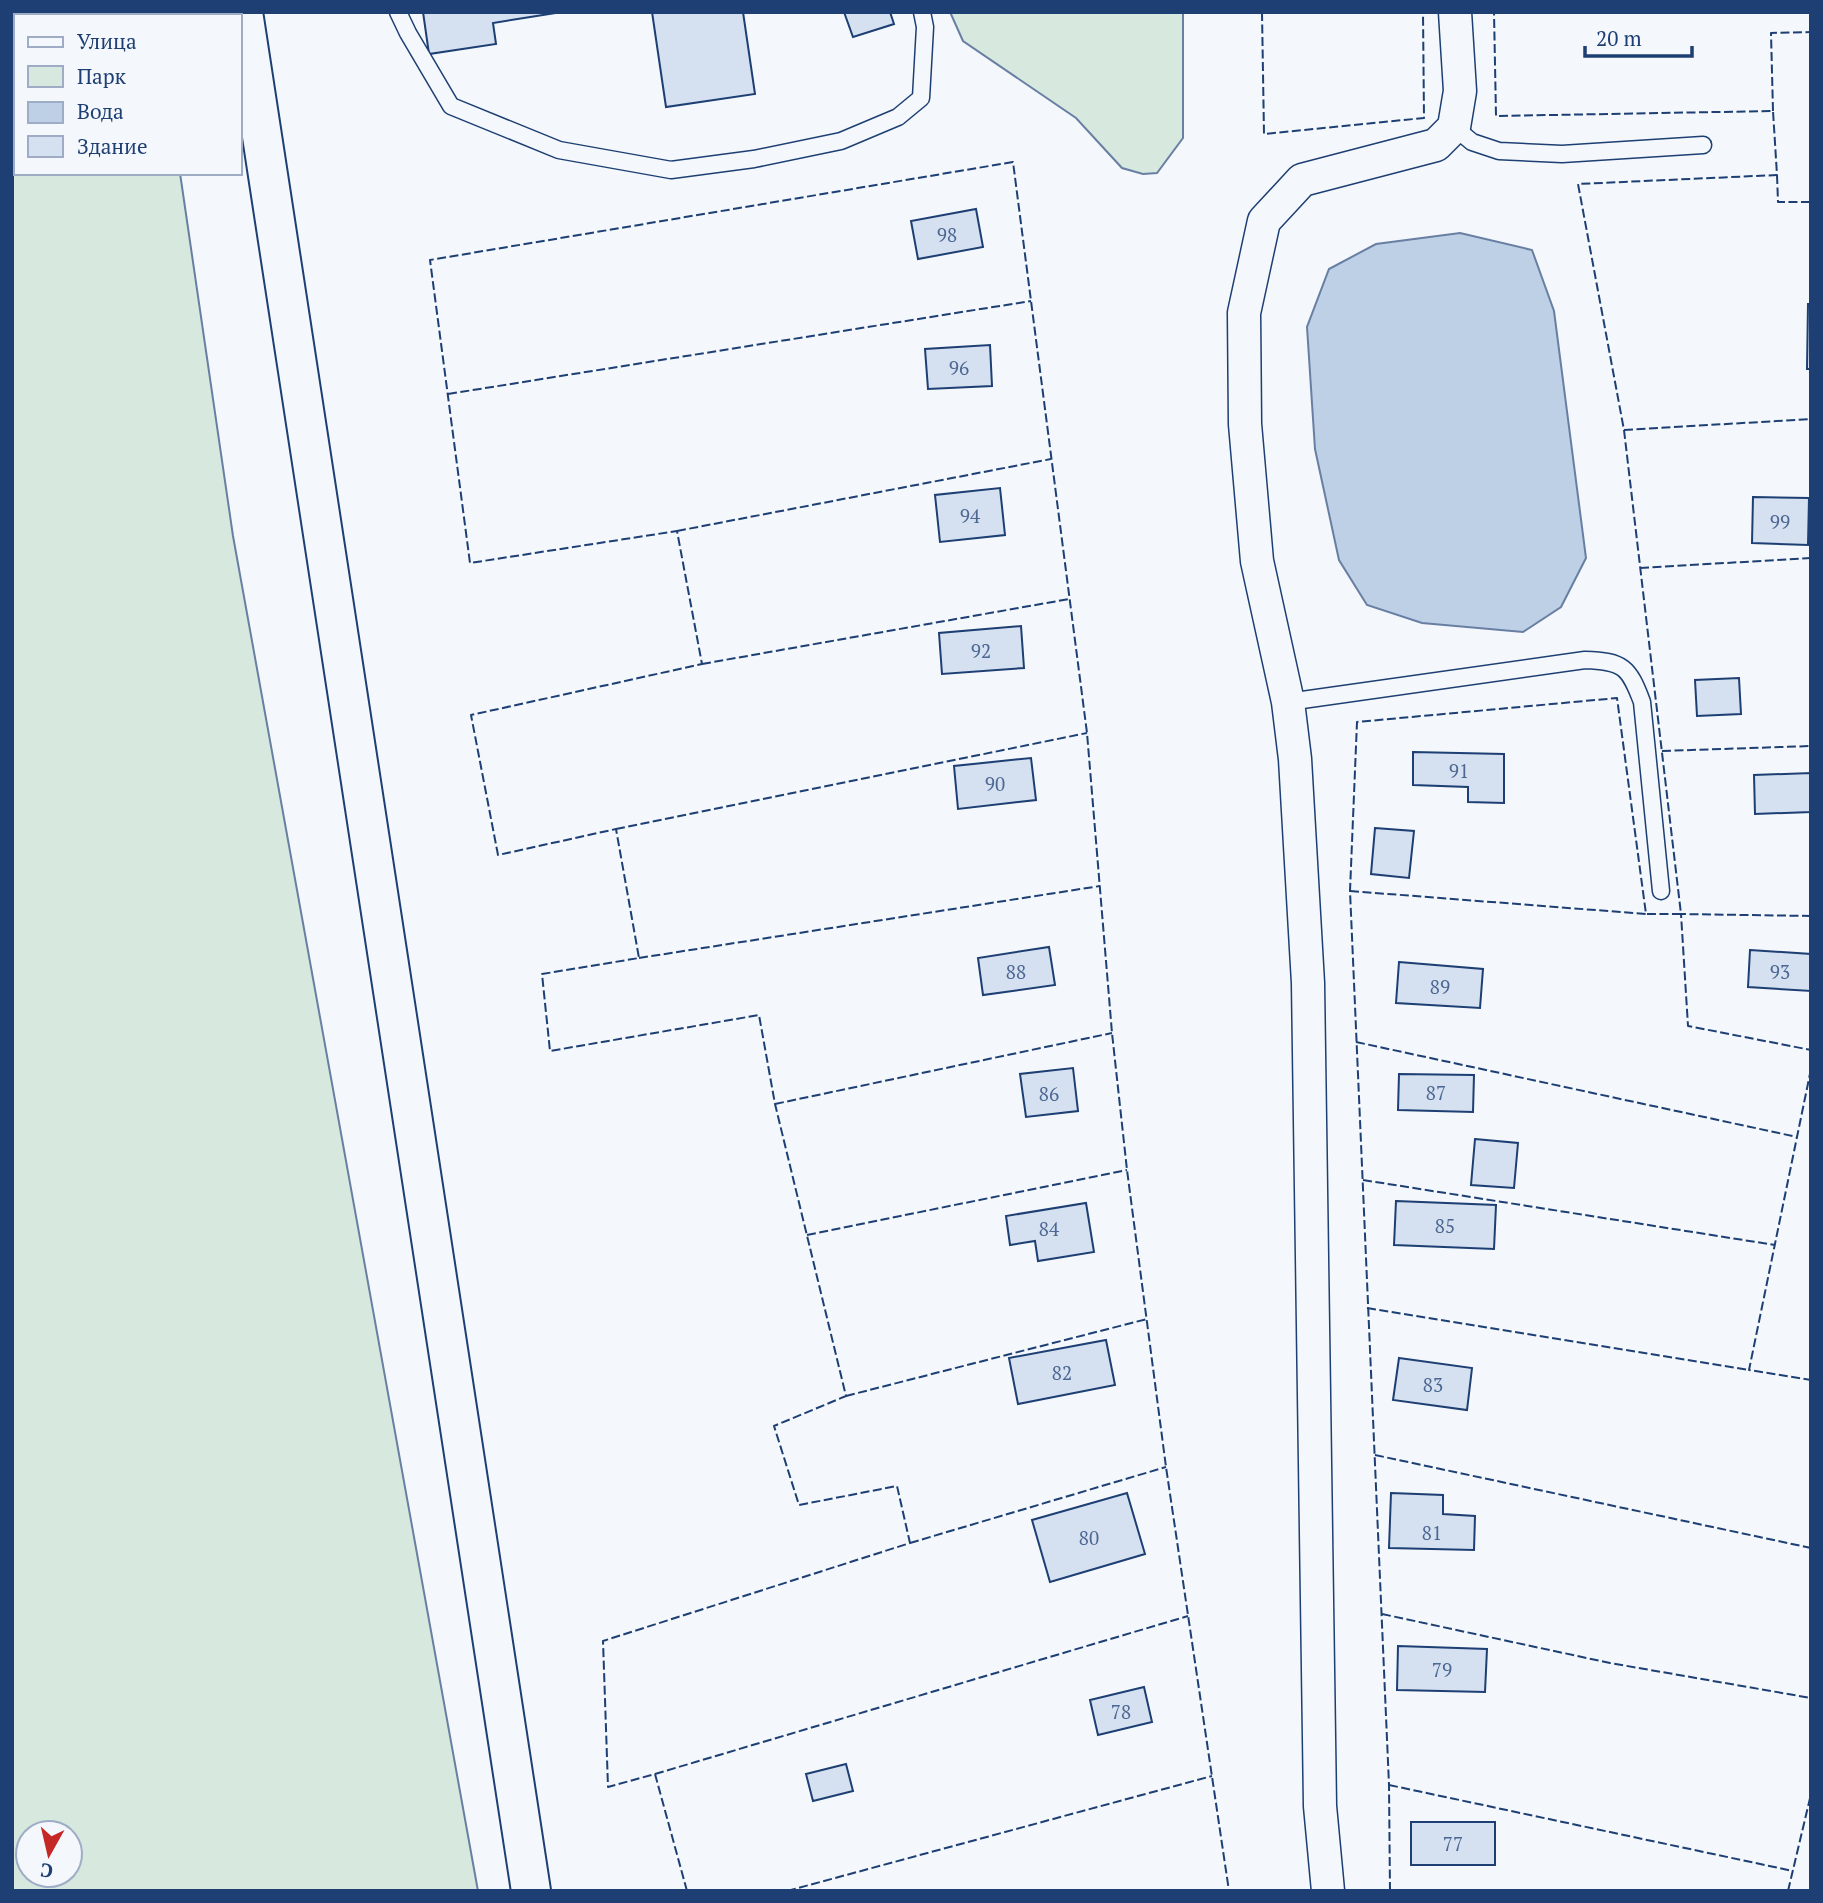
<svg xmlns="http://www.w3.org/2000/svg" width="1823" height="1903" font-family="'PT Serif',serif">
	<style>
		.green { fill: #d7e8df; stroke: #687fa3; stroke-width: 2; fill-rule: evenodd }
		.water { fill: #bed0e5; stroke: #687fa3; stroke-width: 2 }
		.building { fill: #d5e0f0; stroke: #1d3f73; stroke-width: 2 }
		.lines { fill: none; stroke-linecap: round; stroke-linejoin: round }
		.service-casing { stroke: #1d3f73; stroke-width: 19 }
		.minor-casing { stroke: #1d3f73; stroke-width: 35 }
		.tertiary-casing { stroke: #1d3f73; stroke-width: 42 }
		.service { stroke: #f4f7fb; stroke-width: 16 }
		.minor { stroke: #f4f7fb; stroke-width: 32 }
		.tertiary { stroke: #f4f7fb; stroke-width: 38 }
		.fence { stroke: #1d3f73; stroke-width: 2; stroke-dasharray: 9 3.5; stroke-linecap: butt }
		.labels { text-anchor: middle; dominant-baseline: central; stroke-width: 5; stroke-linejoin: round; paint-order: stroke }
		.number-label { font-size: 19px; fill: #4b6792 }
	</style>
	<rect width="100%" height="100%" fill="#f4f7fb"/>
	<g class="green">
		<path d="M12,12H149L150,16H16V173H180L233,536L478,1891H12ZM28,1833H70V1875H28Z"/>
		<path d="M950,12H1183V138L1157,173L1143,174L1122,168L1076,118L963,41Z"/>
	</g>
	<path class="water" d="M1460,233L1532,250L1554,311L1586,558L1561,607L1523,632L1422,623L1367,605L1339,560L1315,449L1307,327L1329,269L1376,244Z"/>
	<g class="building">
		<path d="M423,12H562L493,23L496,44L429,54Z"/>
		<path d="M652,12H743L755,94L666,107Z"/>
		<path d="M844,12H890L894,24L853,37Z"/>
		<path d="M976,209L983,247L918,259L911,221Z"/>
		<path d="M1808,304H1811V369H1807Z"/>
		<path d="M990,345L992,386L928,389L925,349Z"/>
		<path d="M1000,488L1005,535L940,542L935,495Z"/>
		<path d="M1753,497L1809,498L1808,545L1752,543Z"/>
		<path d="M1021,626L1024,668L942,674L939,633Z"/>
		<path d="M1739,678L1741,714L1697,716L1695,680Z"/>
		<path d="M1413,752L1504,754V803L1468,802V787L1413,785Z"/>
		<path d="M1031,758L1036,800L958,809L954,766Z"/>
		<path d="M1811,773V812L1755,814L1754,775Z"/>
		<path d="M1375,828L1414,831L1409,878L1371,874Z"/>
		<path d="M1049,947L1055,985L983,995L978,958Z"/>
		<path d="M1750,950L1811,954V991L1748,987Z"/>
		<path d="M1399,962L1483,969L1480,1008L1396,1003Z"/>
		<path d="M1073,1068L1078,1111L1026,1117L1020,1074Z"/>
		<path d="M1399,1074L1474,1075L1473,1112L1398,1110Z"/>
		<path d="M1475,1139L1518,1143L1514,1188L1471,1185Z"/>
		<path d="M1396,1201L1496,1205L1494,1249L1394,1245Z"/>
		<path d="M1086,1203L1094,1252L1038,1261L1035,1241L1010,1245L1006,1216Z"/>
		<path d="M1106,1340L1115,1385L1018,1404L1009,1358Z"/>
		<path d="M1399,1358L1472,1368L1467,1410L1393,1400Z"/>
		<path d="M1127,1493L1145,1554L1050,1582L1032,1520Z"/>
		<path d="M1391,1493L1443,1495V1514L1475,1516L1474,1550L1389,1548Z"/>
		<path d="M1398,1646L1487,1649L1485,1692L1397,1690Z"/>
		<path d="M1144,1687L1152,1722L1098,1735L1090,1700Z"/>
		<path d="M846,1764L853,1791L813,1801L806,1774Z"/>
		<rect x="1411" y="1822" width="84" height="43"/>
	</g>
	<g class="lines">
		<g class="service-casing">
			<g id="service">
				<path d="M398,12L408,33L451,106L559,150L671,170L754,159L841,141L898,117L921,98L925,27L922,12"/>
				<path d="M1454,127L1472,142L1499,151L1562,154L1703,145"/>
				<path d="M1288,702L1585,660C1623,661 1629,667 1642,702L1661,891"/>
			</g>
		</g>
		<g class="minor-casing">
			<path id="minor" d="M1328,1891L1320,1806L1308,983L1295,759L1288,702L1257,561L1245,424L1244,313L1264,221L1302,180L1436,145L1454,127L1460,91L1455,12"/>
		</g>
		<g class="tertiary-casing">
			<path id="tertiary" d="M243,12L531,1891"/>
		</g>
		<use href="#service" class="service"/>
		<use href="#minor" class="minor"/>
		<use href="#tertiary" class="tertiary"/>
		<g class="fence">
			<path d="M1262,12L1264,134L1424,118L1423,12"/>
			<path d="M1773,111L1771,33L1811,32"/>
			<path d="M1777,175L1778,202H1811"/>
			<path d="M448,394L1031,301"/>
			<path d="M1624,430L1811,419"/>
			<path d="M677,531L1051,459"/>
			<path d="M1640,568L1811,558"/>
			<path d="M702,664L1069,599"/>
			<path d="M1662,751L1811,746"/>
			<path d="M616,829L1087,733"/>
			<path d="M1350,891L1646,914"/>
			<path d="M1811,916L1681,914L1688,1026L1811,1050"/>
			<path d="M639,958L1100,886"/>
			<path d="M1356,1042L1797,1137"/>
			<path d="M1811,1069L1749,1370L1811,1380"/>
			<path d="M775,1104L1112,1033"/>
			<path d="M1363,1180L1775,1245"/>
			<path d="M807,1235L1127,1170"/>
			<path d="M1367,1308L1749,1370"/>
			<path d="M846,1396L1147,1319"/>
			<path d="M1375,1455L1811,1548"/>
			<path d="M910,1543L1166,1467"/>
			<path d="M1382,1614L1610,1663L1811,1698"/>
			<path d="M655,1774L1188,1616"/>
			<path d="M1389,1785L1793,1871"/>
			<path d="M687,1891L655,1774L608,1787L603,1641L910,1543L897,1486L799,1505L774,1426L846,1396L775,1104L759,1015L550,1051L542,974L639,958L616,829L498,855L471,715L702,664L677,531L470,563L430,260L1013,162L1087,733L1112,1033L1127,1170L1166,1467L1229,1891"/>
			<path d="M787,1891L1212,1776"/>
			<path d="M1390,1891L1389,1785L1350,891L1357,722L1617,698L1646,914H1681L1624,430L1578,184L1777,175L1773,111L1496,116L1494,12"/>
			<path d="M1788,1891L1811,1794"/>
		</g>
	</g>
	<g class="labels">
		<g class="number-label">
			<text x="947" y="234">98</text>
			<text x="959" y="367">96</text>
			<text x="970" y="515">94</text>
			<text x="1780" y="521">99</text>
			<text x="981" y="650">92</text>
			<text x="1459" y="770">91</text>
			<text x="995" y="783">90</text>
			<text x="1016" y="971">88</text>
			<text x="1780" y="971">93</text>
			<text x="1440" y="986">89</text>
			<text x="1436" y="1092">87</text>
			<text x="1049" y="1093">86</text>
			<text x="1445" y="1225">85</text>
			<text x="1049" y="1228">84</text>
			<text x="1062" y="1372">82</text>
			<text x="1433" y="1384">83</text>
			<text x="1432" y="1532">81</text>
			<text x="1089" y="1537">80</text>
			<text x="1442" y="1669">79</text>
			<text x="1121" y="1711">78</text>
			<text x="1453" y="1843">77</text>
		</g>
	</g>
	<rect width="1823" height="1903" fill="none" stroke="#1d3f73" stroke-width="28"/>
	<rect x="14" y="14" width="228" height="161" fill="#f4f7fb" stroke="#9eadc5" stroke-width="2"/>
	<rect x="28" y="37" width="35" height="10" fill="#f4f7fb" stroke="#9eadc5" stroke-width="2"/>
	<text x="77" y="49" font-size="21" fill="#1d3f73">Улица</text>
	<rect x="28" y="66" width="35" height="21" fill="#d7e8df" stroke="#9eadc5" stroke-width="2"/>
	<text x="77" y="84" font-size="21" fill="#1d3f73">Парк</text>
	<rect x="28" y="102" width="35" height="21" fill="#bed0e5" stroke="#9eadc5" stroke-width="2"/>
	<text x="77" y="119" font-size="21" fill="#1d3f73">Вода</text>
	<rect x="28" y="136" width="35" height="21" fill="#d5e0f0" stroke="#9eadc5" stroke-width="2"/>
	<text x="77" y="154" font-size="21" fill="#1d3f73">Здание</text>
	<g transform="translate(49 1854) rotate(188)"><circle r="33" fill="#f4f7fb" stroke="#9eadc5" stroke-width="2"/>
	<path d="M0-5L12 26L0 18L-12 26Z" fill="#c62828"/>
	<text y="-10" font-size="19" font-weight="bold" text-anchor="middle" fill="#1d3f73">С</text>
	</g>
	<path d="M1585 46v10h107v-10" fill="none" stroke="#1d3f73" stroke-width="3.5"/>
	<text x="1596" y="46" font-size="21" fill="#1d3f73" stroke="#f4f7fb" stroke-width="5" paint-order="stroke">20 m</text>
</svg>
